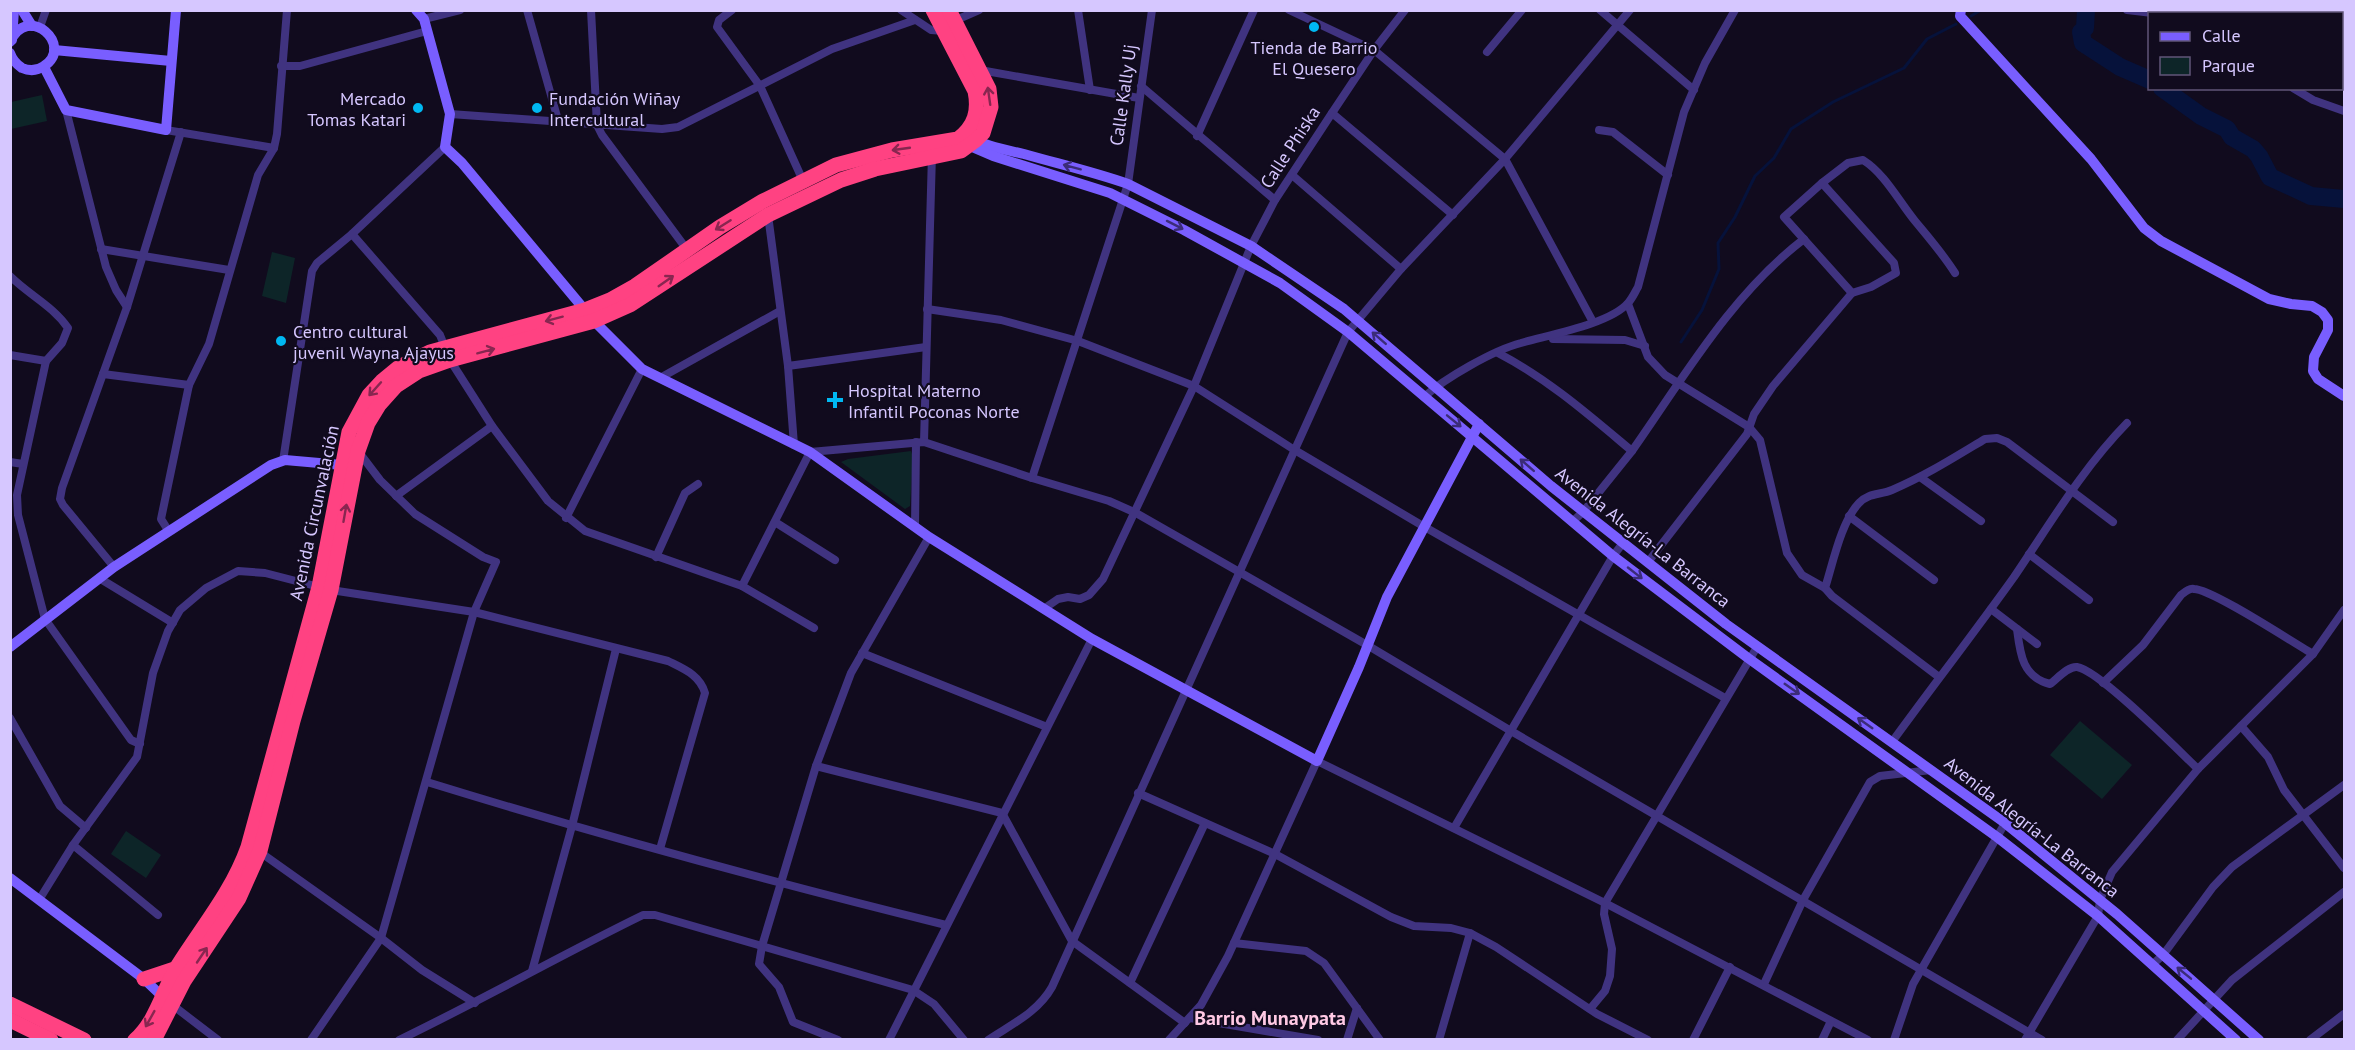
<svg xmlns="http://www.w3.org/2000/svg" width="2355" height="1050" font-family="'PT Sans',sans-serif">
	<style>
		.green { fill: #0d2528 }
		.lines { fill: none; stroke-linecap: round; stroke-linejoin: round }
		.stream { stroke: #06123b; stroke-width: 3 }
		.river { stroke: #06123b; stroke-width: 18 }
		.street { stroke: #403380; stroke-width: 8 }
		.secondary { stroke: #795eff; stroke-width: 10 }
		.highway { stroke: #ff4282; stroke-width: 15 }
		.oneway { stroke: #882650 }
		.oneway2 { stroke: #3b2c78 }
		.poi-dot { fill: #00b8f2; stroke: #110b1e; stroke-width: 2 }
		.labels { text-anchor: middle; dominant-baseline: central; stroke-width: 4.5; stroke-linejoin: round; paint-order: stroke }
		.poi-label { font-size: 18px; fill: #d6c7ff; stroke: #110b1e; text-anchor: start }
		.street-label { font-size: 18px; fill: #d6c7ff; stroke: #110b1e }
		.neighbourhood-label { font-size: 20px; font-weight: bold; fill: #ffc9e4; stroke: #110b1e }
	</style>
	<rect width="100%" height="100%" fill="#110b1e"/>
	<g class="green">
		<path d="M42,95L47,121L11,129V102Z"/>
		<path d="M272,252L295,258L286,303L262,296Z"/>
		<path d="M911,451L913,457L910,506L905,509L841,462L848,459Z"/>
		<path d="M2080,721L2132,765L2102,799L2050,755Z"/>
		<path d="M126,831L161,855L146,878L111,854Z"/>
	</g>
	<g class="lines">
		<g class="stream">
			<path d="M1971,16L1981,10"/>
			<path d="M1681,342L1702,310L1719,269L1718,243L1735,217L1755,176L1774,158L1791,129L1833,102L1904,68L1927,39L1956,24"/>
		</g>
		<g class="river">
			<path d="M2086,10L2085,28L2081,32L2083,43L2120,67L2150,80"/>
			<path d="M2162,88L2201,116L2227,129L2232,137L2253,149L2259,156L2270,177L2311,196L2344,199"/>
		</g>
		<g class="street">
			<path d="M527,10L558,120"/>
			<path d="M591,10L597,125L602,135L688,251"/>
			<path d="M732,10L719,20L717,27L760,86L804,183"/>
			<path d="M901,10L931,30L944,31"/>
			<path d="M1078,10L1090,90"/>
			<path d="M1289,10L1374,50L1505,159L1593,322"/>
			<path d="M1600,10L1694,90"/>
			<path d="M2127,10L2161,14"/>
			<path d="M2196,14L2208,10"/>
			<path d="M2257,14L2258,10"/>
			<path d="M424,19L460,10"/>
			<path d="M954,21L979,10"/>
			<path d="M40,27L46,10"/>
			<path d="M1487,52L1522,10"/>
			<path d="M281,66H300L427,31"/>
			<path d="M980,70L1139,98"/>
			<path d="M1141,86L1275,200"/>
			<path d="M2293,88L2313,100L2344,111"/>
			<path d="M66,110L106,267L116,290L127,307"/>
			<path d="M1332,113L1453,215"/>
			<path d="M450,114L662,129L678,127L832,49L915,20"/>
			<path d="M166,130L274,148"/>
			<path d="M1599,130L1613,132L1668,175"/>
			<path d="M1197,136L1254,10"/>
			<path d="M1292,175L1401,269"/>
			<path d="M1822,183L1784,217L1852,293"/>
			<path d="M768,215L788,366L926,347"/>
			<path d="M352,234L440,335L450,360L492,426L548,501L585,531L742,586L814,628"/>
			<path d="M101,249L229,270"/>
			<path d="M10,276C29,295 53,306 68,328L62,343L46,361L17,495L18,515L45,619L131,740L140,744"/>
			<path d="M1628,304L1648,357L1665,375L1749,427L1760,440L1787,553L1802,575L1825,588"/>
			<path d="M927,309L1001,320L1078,341L1194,386L1293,449L1423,526L1725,698"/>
			<path d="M1553,339L1625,340L1645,346"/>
			<path d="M1498,353C1548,379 1589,415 1632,451C1684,377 1731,295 1804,239"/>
			<path d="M10,355L46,361"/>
			<path d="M788,366L794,445"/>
			<path d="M103,374L189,385"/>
			<path d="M660,378L780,311"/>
			<path d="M1424,397C1445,378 1494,350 1521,343C1548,335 1610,324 1628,303C1632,299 1635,292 1638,287L1684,112L1705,63L1735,10"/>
			<path d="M924,442L932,154"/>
			<path d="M283,461L312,271L317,263L352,234L445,147"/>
			<path d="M10,462L23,464"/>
			<path d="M1920,477L1981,521"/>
			<path d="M1032,478L1128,184L1152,10"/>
			<path d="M396,496L492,426"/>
			<path d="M1849,516L1934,580"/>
			<path d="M566,518L642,369"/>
			<path d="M775,522L835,560"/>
			<path d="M1572,522L1583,512L1632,451"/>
			<path d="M915,527L916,442"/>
			<path d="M168,530L161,519L189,385L209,344L258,175L274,148L277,134L287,10"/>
			<path d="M2029,554L2089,600"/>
			<path d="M656,557L685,493L698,484"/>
			<path d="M1648,562L1747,434L1754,414L1773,386L1852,293L1871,287L1896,273L1894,263L1822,183L1848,163L1863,160C1885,174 1898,200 1915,221C1929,238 1943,254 1955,273"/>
			<path d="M114,567L63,505L60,499L62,488L127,307L181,132"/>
			<path d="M99,578L173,623"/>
			<path d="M742,586L810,452L924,442L1032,478L1109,501L1136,513L1367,645L1511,731L2042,1040"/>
			<path d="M1045,608L1058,599L1068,597L1080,599L1089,595L1103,579L1194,386L1251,246L1275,200L1332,113L1374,50L1405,10"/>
			<path d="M1991,609L2037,644"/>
			<path d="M2017,629C2020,653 2022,677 2050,684C2057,679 2068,666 2077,667C2099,670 2178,750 2198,769"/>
			<path d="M862,653L1047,727"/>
			<path d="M1939,677L1832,596L1825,588C1833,563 1841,522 1859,503C1868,493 1880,495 1892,490C1925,476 1955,457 1985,439L1997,438L2007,442L2113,522"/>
			<path d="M2103,683L2143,645L2181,595C2185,592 2189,588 2194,589C2212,589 2292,642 2313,654"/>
			<path d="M10,718L60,806L86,828"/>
			<path d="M2241,726L2268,757L2284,790L2344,868"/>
			<path d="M1892,742C1932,687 1974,633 2014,577C2050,524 2082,469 2127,423"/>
			<path d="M816,766L1002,813L1072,941L1185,1023"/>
			<path d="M427,782C599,835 772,882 946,925"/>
			<path d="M1138,793L1275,854L1391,917L1414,926L1451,928L1470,933L1496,947L1597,1014L1648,1040"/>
			<path d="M1454,828L1613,556L1623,543"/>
			<path d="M73,845L158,915"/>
			<path d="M257,850L381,938L422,970L475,1003"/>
			<path d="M39,900L73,845L137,757L153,673L168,631L180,610L206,588L238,571L265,573L331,590L474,612L668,661C684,669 700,675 705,693L660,849"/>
			<path d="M1234,943L1306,951L1324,963L1380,1040"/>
			<path d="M2152,965L2163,955L2213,887L2232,867L2344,785"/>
			<path d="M532,971L572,826L616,649"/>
			<path d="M1130,983L1205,823"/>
			<path d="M1764,984L1803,900L1870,782L1880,776L1931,770"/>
			<path d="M171,1004L218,1040"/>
			<path d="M1590,1009L1605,991L1610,976L1612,949L1604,914L1605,903L1757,647"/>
			<path d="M1190,1018L1318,1040"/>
			<path d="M311,1040L381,938L474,612L496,562L483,557L415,514L380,480L358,451"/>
			<path d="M399,1040C482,1000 561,955 643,915H655L913,990L934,1004L964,1040"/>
			<path d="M838,1040L793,1022L779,987L759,964L762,946L816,766L851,673L929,537"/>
			<path d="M889,1040L1092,639"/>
			<path d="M988,1040C1012,1024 1038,1012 1052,987L1348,332L1401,269L1505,159L1630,10"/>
			<path d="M1169,1040L1201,1005L1228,956L1317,761L1605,903L1868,1040"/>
			<path d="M1347,1040L1357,1008"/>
			<path d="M1439,1040L1470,933"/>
			<path d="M1693,1040L1730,967"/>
			<path d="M1822,1040L1831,1021"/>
			<path d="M1894,1040L1913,984L2005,823"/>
			<path d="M2025,1040L2098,916L2100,900L2112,872L2198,769L2313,654L2344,610"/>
			<path d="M2177,1040L2232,980L2344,892"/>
			<path d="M2310,1040L2344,1014"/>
		</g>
		<g class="secondary">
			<path d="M22,10L32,26"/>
			<path d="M416,10L424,19L450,114L445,147L462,163L594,321L642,369L810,452L929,537L1092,639L1317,761L1359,667L1387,597L1479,424"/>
			<path d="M1961,10L1960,16L2091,159L2144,228L2161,241L2269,299L2291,304L2312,306L2322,312L2328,320V330L2314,357L2313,371L2318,379L2344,396"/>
			<path d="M12,40L14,10"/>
			<path d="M10,42C28,2 75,46 44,66C37,71 29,71 22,68C16,64 12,59 10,53"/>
			<path d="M54,50L171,61"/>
			<path d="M44,67L66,110L166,130L176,10"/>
			<path d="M971,136C984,147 1008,150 1024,154C1059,164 1094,172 1128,184L1251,246L1344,309L1551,486L1726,624L2005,823L2117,914L2259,1040"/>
			<path d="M965,144L993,156L1110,193L1184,230L1280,283L1348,332L1613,556L1748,658L1997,837L2098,916L2236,1040"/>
			<path d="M10,647L114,567L271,465L285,460L342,465"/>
			<path d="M10,878L144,979L166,1000"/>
		</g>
		<g class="highway">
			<path d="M144,979L177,968"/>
			<path d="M10,1004L84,1040"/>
			<path d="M10,1020L51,1040"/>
			<path d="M135,1040C156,1022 163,990 177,967C202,927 232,892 248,847L319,587L349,432L369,395L382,381L399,367L430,352L585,310L610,300L635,286L720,227L763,201L836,165L892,150L958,139C975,126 979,111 975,91L933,10"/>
			<path d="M154,1040L184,981L239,898L260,851L293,721L331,590L358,451L368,423L379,405L396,386L419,371L450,360L594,321L630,305L768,215L841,180L875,169L961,151L976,140L983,133L991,107L989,89L949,10"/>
		</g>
	</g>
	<defs><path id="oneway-shaft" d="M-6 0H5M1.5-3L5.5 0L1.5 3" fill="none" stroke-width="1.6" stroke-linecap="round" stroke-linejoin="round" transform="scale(1.5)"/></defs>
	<g class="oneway">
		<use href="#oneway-shaft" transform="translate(989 96) rotate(-98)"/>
		<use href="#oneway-shaft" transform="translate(901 149) rotate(172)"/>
		<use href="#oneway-shaft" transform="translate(723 225) rotate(148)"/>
		<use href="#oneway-shaft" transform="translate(666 281) rotate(-35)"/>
		<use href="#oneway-shaft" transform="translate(554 319) rotate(165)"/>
		<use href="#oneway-shaft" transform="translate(486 351) rotate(-15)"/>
		<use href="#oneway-shaft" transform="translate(375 389) rotate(132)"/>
		<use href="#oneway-shaft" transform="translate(345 513) rotate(-80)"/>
		<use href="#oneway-shaft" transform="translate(202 955) rotate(-56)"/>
		<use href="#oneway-shaft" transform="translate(150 1019) rotate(119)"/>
	</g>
	<g class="oneway2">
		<use href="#oneway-shaft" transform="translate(1072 167) rotate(-165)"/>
		<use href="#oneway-shaft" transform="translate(1175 225) rotate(27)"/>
		<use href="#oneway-shaft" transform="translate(1379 338) rotate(-139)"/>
		<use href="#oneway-shaft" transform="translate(1454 421) rotate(39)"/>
		<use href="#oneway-shaft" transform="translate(1527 465) rotate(-139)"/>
		<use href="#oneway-shaft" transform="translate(1635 573) rotate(38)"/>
		<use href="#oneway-shaft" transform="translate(1792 689) rotate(35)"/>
		<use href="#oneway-shaft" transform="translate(1865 723) rotate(-145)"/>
		<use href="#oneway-shaft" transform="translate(2184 973) rotate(-141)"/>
	</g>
	<g class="poi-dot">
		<circle cx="1314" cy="27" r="6"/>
		<circle cx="418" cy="108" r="6"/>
		<circle cx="537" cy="108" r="6"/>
		<circle cx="281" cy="341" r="6"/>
		<path d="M832 391h6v6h6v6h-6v6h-6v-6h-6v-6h6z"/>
	</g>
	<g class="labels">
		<g class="poi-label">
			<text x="1314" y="47" text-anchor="middle">Tienda de Barrio<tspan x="1314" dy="21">El Quesero</tspan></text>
			<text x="406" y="98" text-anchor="end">Mercado<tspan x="406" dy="21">Tomas Katari</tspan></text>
			<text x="549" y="98">Fundación Wiñay<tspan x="549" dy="21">Intercultural</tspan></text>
			<text x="293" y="331">Centro cultural<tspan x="293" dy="21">juvenil Wayna Ajayus</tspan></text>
			<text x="848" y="390">Hospital Materno<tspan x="848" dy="21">Infantil Poconas Norte</tspan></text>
		</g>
		<g class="street-label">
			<text transform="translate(1123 95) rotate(-82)">Calle Kally Uj</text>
			<text transform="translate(1290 147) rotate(-57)">Calle Phiska</text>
			<text transform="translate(314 513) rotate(-78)">Avenida Circunvalación</text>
			<text transform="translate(1643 537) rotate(38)">Avenida Alegría-La Barranca</text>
			<text transform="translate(2032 827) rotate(38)">Avenida Alegría-La Barranca</text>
		</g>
		<g class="neighbourhood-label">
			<text x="1270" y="1018">Barrio Munaypata</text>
		</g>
	</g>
	<rect width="2355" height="1050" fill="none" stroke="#d6c7ff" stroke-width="24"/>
	<rect x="2148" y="12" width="195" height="78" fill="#110b1e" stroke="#605678" stroke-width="1.5"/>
	<rect x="2160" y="32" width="30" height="9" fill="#795eff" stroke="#605678" stroke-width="1.5"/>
	<text x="2202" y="42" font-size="18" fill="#d6c7ff">Calle</text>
	<rect x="2160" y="57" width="30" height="18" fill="#0d2528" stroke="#605678" stroke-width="1.5"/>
	<text x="2202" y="72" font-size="18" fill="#d6c7ff">Parque</text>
</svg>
